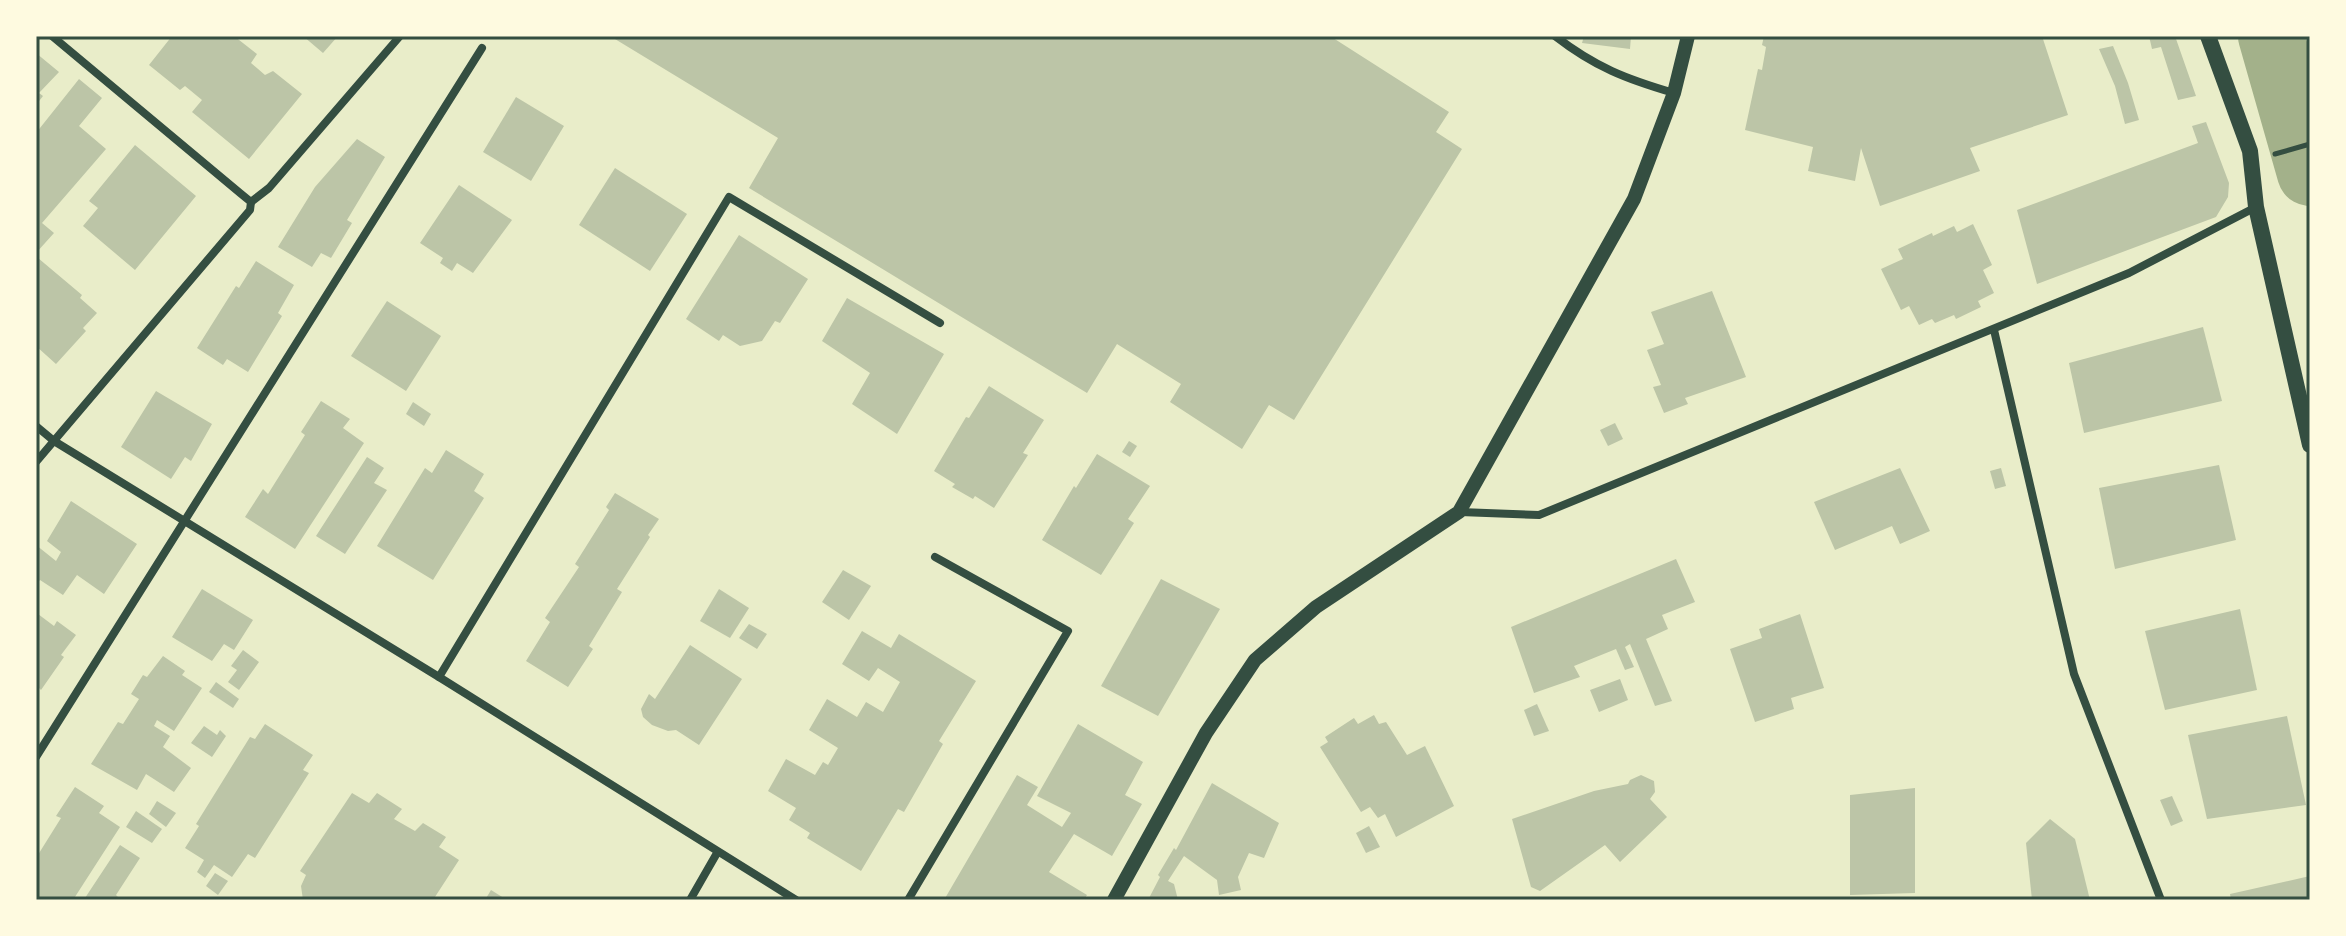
<svg xmlns="http://www.w3.org/2000/svg" width="2346" height="936" font-family="'Roboto Condensed',sans-serif">
	<style>
		.lines { fill: none; stroke-linecap: round; stroke-linejoin: round }
		.river { stroke: #a3b18a; stroke-width: 66 }
		.building { fill: #bcc5a7 }
		.path { stroke: #344e41; stroke-width: 5 }
		.minor { stroke: #344e41; stroke-width: 8 }
		.tertiary { stroke: #344e41; stroke-width: 14 }
		.secondary { stroke: #344e41; stroke-width: 16 }
		.neatline { fill: none; stroke: #344e41; stroke-width: 3 }
	</style>
	<rect width="100%" height="100%" fill="#e9edc9"/>
	<g class="lines">
		<path class="river" d="M2271,36L2310,173"/>
	</g>
	<g class="building">
		<path d="M172,36H234L257,54L251,63L265,75L273,71L302,94L249,159L192,112L202,100L185,86L180,90L149,65Z"/>
		<path d="M303,36H338L323,53Z"/>
		<path d="M610,36H1330L1449,112L1436,132L1462,149L1294,420L1269,405L1242,449L1170,402L1181,384L1117,344L1087,393L749,188L778,138Z"/>
		<path d="M1584,36H1631L1630,49L1582,43Z"/>
		<path d="M1764,36H2042L2068,115L1970,148L1980,171L1880,206L1861,148L1855,181L1808,171L1813,147L1745,130L1758,69L1762,70L1766,47L1762,45Z"/>
		<path d="M2149,36H2175L2196,96L2178,100L2161,47L2152,49Z"/>
		<path d="M2113,46L2128,83L2139,120L2125,124L2115,86L2099,49Z"/>
		<path d="M36,53L59,72L39,93L43,96L36,105Z"/>
		<path d="M79,79L102,98L79,126L106,149L42,223L54,233L36,253V133Z"/>
		<path d="M516,97L564,126L531,181L483,152Z"/>
		<path d="M2206,122L2229,183L2228,197L2216,217L2037,284L2017,210L2198,143L2192,126Z"/>
		<path d="M357,139L385,157L347,220L352,223L331,258L321,253L312,267L278,247L315,187Z"/>
		<path d="M135,145L196,196L135,270L83,226L98,208L89,201Z"/>
		<path d="M615,168L687,214L650,271L579,225Z"/>
		<path d="M459,185L512,220L473,273L457,263L452,271L440,263L443,258L420,243Z"/>
		<path d="M1973,224L1992,265L1983,270L1994,293L1978,301L1981,307L1956,319L1954,315L1935,323L1932,319L1919,325L1909,306L1901,310L1881,269L1903,259L1898,249L1932,233L1933,236L1954,226L1957,232Z"/>
		<path d="M739,235L808,279L780,323L775,321L762,341L740,346L723,335L719,341L686,319Z"/>
		<path d="M38,258L82,295L80,298L97,313L83,328L86,331L56,364L36,346Z"/>
		<path d="M256,261L294,285L278,313L282,316L248,372L227,359L223,365L197,348L236,286L239,288Z"/>
		<path d="M1712,291L1746,377L1685,398L1688,404L1664,413L1653,387L1661,385L1647,350L1664,344L1651,312Z"/>
		<path d="M847,298L944,354L897,434L852,404L870,373L822,341Z"/>
		<path d="M387,301L441,336L406,391L351,356Z"/>
		<path d="M2203,327L2222,401L2084,433L2069,363Z"/>
		<path d="M989,386L1044,420L1023,453L1028,455L994,508L975,496L973,499L952,487L955,484L934,471L966,417L969,418Z"/>
		<path d="M156,391L212,424L191,461L185,457L171,479L121,447Z"/>
		<path d="M321,401L350,419L343,428L364,443L295,549L245,517L263,489L268,494L305,435L301,432Z"/>
		<path d="M413,402L431,414L424,426L406,414Z"/>
		<path d="M1615,423L1623,439L1608,446L1600,430Z"/>
		<path d="M1129,441L1137,446L1130,457L1122,452Z"/>
		<path d="M446,450L484,474L474,491L484,498L433,580L377,546L425,468L432,473Z"/>
		<path d="M1097,454L1150,486L1128,519L1134,523L1101,575L1042,540L1074,486L1076,488Z"/>
		<path d="M367,457L384,468L374,483L387,490L345,554L316,536Z"/>
		<path d="M2219,465L2236,540L2115,569L2099,488Z"/>
		<path d="M1900,468L1930,531L1900,544L1892,526L1835,550L1814,502Z"/>
		<path d="M2001,468L2006,486L1995,489L1990,471Z"/>
		<path d="M615,493L659,519L648,535L650,537L617,589L622,592L589,646L593,649L568,687L526,661L550,622L545,618L579,567L575,564L609,510L606,507Z"/>
		<path d="M71,501L137,544L104,594L77,575L63,595L40,580L36,585V545L56,561L61,552L47,541Z"/>
		<path d="M1676,559L1695,602L1662,615L1668,629L1646,639L1672,701L1655,706L1630,644L1625,647L1634,667L1625,670L1616,649L1574,666L1580,677L1534,693L1511,627Z"/>
		<path d="M843,570L871,586L849,620L822,602Z"/>
		<path d="M1161,579L1220,609L1158,716L1101,686Z"/>
		<path d="M202,589L253,620L234,650L224,644L212,661L172,637Z"/>
		<path d="M719,589L749,608L730,638L700,621Z"/>
		<path d="M2240,609L2257,690L2165,710L2145,631Z"/>
		<path d="M38,614L54,626L57,621L76,635L61,655L64,657L41,690L39,688L36,693Z"/>
		<path d="M1800,614L1824,688L1791,698L1794,709L1755,722L1730,649L1762,638L1759,629Z"/>
		<path d="M749,624L767,634L757,649L739,638Z"/>
		<path d="M862,631L891,648L899,634L976,681L939,741L943,744L904,812L898,809L861,871L807,838L810,833L789,820L796,808L768,791L786,759L815,775L823,762L828,765L838,748L809,730L827,699L857,717L866,702L883,712L900,682L878,668L869,681L842,664Z"/>
		<path d="M690,645L742,679L699,745L676,730L668,731L652,725L643,717L641,709L649,694L655,699Z"/>
		<path d="M243,650L259,662L239,690L228,682L237,670L231,666Z"/>
		<path d="M163,656L185,671L182,675L202,688L174,731L157,720L154,726L170,736L163,747L191,768L174,792L146,774L137,790L91,764L118,722L123,724L139,699L131,694L143,675L147,677Z"/>
		<path d="M1620,679L1628,700L1599,712L1590,690Z"/>
		<path d="M216,682L239,699L233,708L209,692Z"/>
		<path d="M1537,704L1549,731L1534,736L1524,710Z"/>
		<path d="M1374,715L1379,724L1386,722L1407,755L1425,746L1454,806L1396,837L1385,814L1378,818L1370,807L1361,812L1320,747L1328,742L1325,737L1354,718L1358,724Z"/>
		<path d="M2287,716L2306,805L2207,819L2188,735Z"/>
		<path d="M265,724L313,755L303,770L309,773L255,858L248,854L232,877L214,865L205,878L197,872L204,860L185,848L199,826L196,824L250,737L255,739Z"/>
		<path d="M1078,724L1143,762L1125,795L1142,804L1112,856L1074,834L1049,872L1087,895L1084,900H944L1017,775L1038,787L1027,805L1062,827L1071,813L1037,796Z"/>
		<path d="M204,726L217,735L220,730L226,736L212,757L191,743Z"/>
		<path d="M1641,775L1654,781L1655,792L1650,799L1667,817L1620,862L1605,845L1540,891L1531,887L1512,819L1594,791L1628,784L1630,780Z"/>
		<path d="M1212,783L1279,823L1264,858L1249,853L1238,877L1241,890L1219,895L1217,880L1184,856L1168,881L1174,884L1178,900H1148L1160,877L1158,875L1174,848L1176,850Z"/>
		<path d="M75,787L104,806L99,813L120,827L73,900H36V858L61,818L56,816Z"/>
		<path d="M1915,788V893L1850,895V795Z"/>
		<path d="M352,793L369,803L377,793L402,809L394,819L415,831L423,823L446,837L439,847L459,860L433,900H303L301,886L306,875L300,871Z"/>
		<path d="M2172,796L2183,821L2171,826L2160,800Z"/>
		<path d="M157,801L176,813L166,827L149,814Z"/>
		<path d="M136,811L162,829L152,843L126,827Z"/>
		<path d="M2050,819L2075,839L2090,900H2032L2026,843Z"/>
		<path d="M1369,826L1380,847L1366,853L1356,833Z"/>
		<path d="M120,845L140,858L116,895L119,898L87,900L85,898Z"/>
		<path d="M215,873L228,881L218,895L206,886Z"/>
		<path d="M2310,876V900H2231L2230,894Z"/>
		<path d="M491,890L507,900H485Z"/>
	</g>
	<g class="lines">
		<path class="path" d="M2275,154L2310,144"/>
		<g class="minor">
			<path d="M1555,36C1595,67 1626,79 1674,93"/>
			<path d="M251,202L269,188L400,36"/>
			<path d="M1994,330L2074,674L2161,900"/>
			<path d="M36,426L54,441L439,677L796,900"/>
			<path d="M36,462L250,210L251,202L240,193L52,36"/>
			<path d="M1460,512L1539,515L2129,273L2256,207"/>
			<path d="M439,677L729,197L940,323"/>
			<path d="M36,757L482,48"/>
			<path d="M690,900L717,853"/>
			<path d="M908,900L1068,631L935,557"/>
		</g>
		<path class="tertiary" d="M1114,900L1206,733L1255,660L1316,607L1459,512L1634,199L1674,93L1688,36"/>
		<path class="secondary" d="M2208,36L2250,151L2256,207L2310,445"/>
	</g>
	<rect width="2346" height="936" fill="none" stroke="#fefae0" stroke-width="76"/>
	<rect x="38" y="38" width="2270" height="860" class="neatline"/>
</svg>
